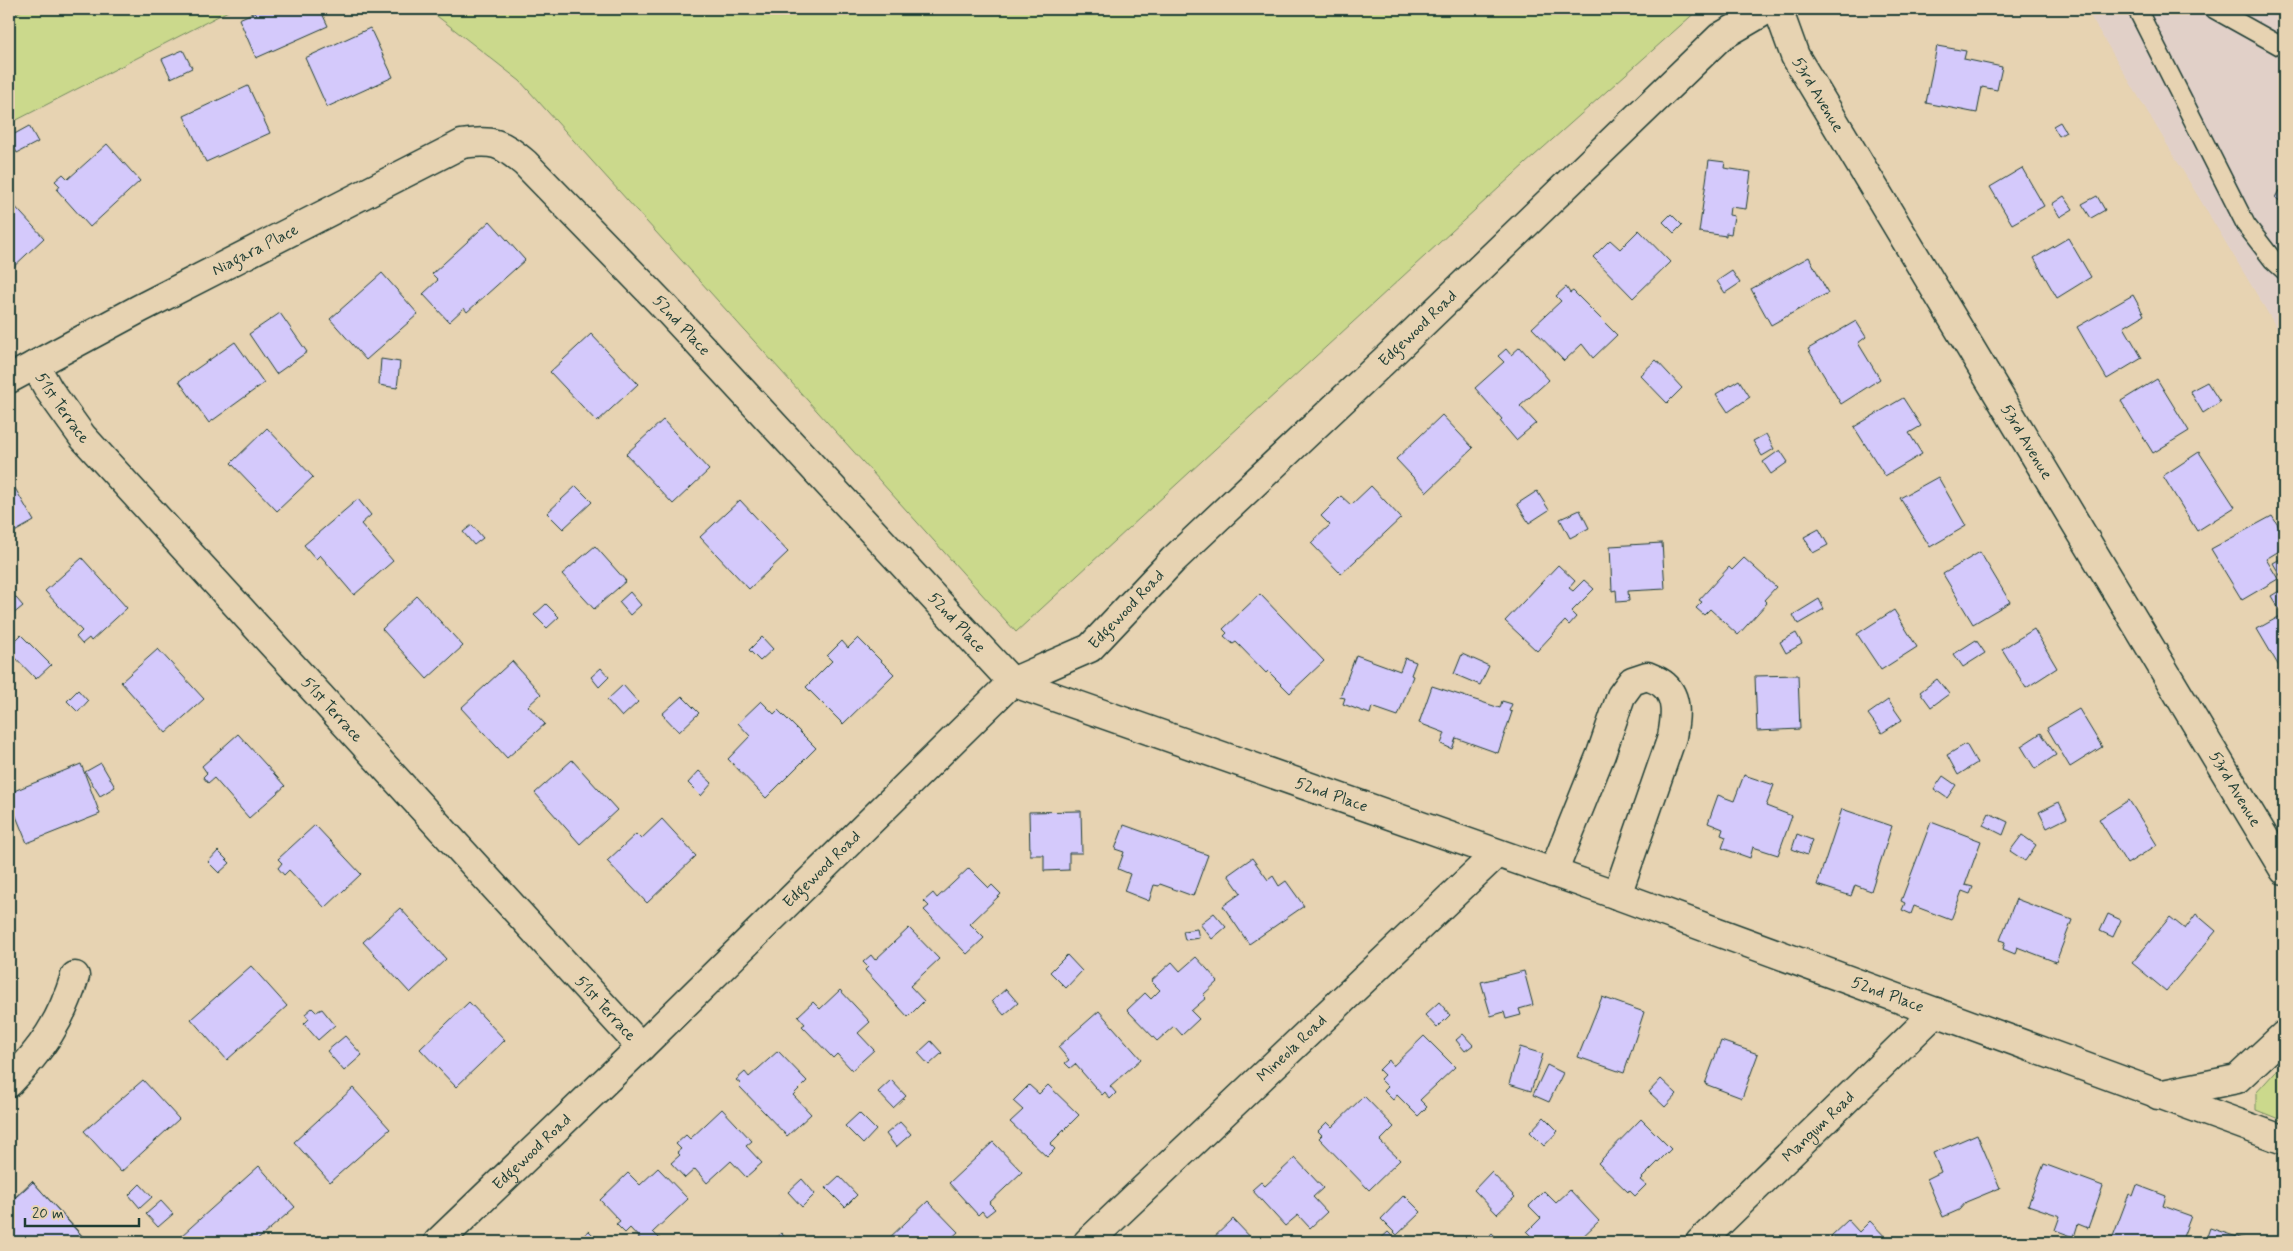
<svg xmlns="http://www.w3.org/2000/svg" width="2293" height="1251" font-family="Mynerve,sans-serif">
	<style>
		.built { fill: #e1d0c8 }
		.green { fill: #cbd98c; stroke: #758b60 }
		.building { fill: #d4c9fb; stroke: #1f3d34 }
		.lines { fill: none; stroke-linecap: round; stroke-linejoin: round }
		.lane-casing { stroke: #1f3d34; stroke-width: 21 }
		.street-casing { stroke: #1f3d34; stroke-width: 31 }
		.lane { stroke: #e7d3b2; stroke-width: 18 }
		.street { stroke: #e7d3b2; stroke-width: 28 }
		.labels { text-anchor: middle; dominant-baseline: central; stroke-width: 4.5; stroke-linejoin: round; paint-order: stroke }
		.street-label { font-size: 16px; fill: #1f3d34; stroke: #e7d3b2 }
	</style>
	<rect width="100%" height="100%" fill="#e7d3b2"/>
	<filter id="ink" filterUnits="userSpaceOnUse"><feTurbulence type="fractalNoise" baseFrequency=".02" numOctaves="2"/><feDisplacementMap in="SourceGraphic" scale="10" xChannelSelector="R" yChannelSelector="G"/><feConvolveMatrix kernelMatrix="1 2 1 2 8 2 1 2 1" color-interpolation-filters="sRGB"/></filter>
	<g filter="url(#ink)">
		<path class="built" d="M2086,9H2284V340Z"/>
		<g class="green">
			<path d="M25,9H232L9,124V17Z"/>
			<path d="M428,9H1699L1525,164L1016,632L520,81Z"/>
			<path d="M2284,1062V1121L2256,1110V1093Z"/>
		</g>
		<g class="building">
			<path d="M262,9H320L328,26L256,58L239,19Z"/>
			<path d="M370,28L393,77L327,107L305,58Z"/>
			<path d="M1937,46L1966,51L1964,59L2002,67L1997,90L1982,87L1977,113L1926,103Z"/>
			<path d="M183,50L192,68L171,78L162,59Z"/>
			<path d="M248,86L270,133L206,162L184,116Z"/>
			<path d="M2060,122L2066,132L2059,136L2053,126Z"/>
			<path d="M29,126L38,142L17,153L9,137Z"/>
			<path d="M107,144L140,181L90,227L57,190L60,186L55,181L63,174L68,179Z"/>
			<path d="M1709,160L1725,162L1724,168L1751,172L1746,209L1730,207L1729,215L1734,216L1731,234L1726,233V236L1699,232Z"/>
			<path d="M2022,168L2044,206L2012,224L1990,187Z"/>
			<path d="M2284,181V203L2275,198Z"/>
			<path d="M2284,181V203L2275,198Z"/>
			<path d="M2064,196L2073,209L2060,217L2052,204Z"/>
			<path d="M2097,196L2105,210L2091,218L2082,204Z"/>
			<path d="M10,201L44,238L9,271V202Z"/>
			<path d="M1671,214L1682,225L1674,233L1663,222Z"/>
			<path d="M490,221L525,260L467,312L464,308L449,322L423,294L438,280L432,274Z"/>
			<path d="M1639,230L1670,262L1633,298L1593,257L1610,240L1620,249Z"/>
			<path d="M2068,238L2091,277L2057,298L2034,258Z"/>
			<path d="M1809,257L1828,293L1771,325L1751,289Z"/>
			<path d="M1732,271L1740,283L1725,293L1717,281Z"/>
			<path d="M382,273L418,314L366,360L330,319Z"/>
			<path d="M1566,287L1570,293L1573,291L1617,335L1593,358L1582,344L1564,361L1532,328L1561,301L1556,296Z"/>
			<path d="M2133,295L2144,315L2124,327L2142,358L2107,379L2077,327Z"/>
			<path d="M280,313L307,352L276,374L249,334Z"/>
			<path d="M1856,321L1866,337L1858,343L1880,379L1841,404L1808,349Z"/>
			<path d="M591,334L638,384L597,422L550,372Z"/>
			<path d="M235,342L264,383L209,423L179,381Z"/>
			<path d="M1520,347L1549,380L1520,406L1536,423L1516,440L1500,421L1502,419L1475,388L1504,362L1498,356L1506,349L1511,355Z"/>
			<path d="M381,359L400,362L397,388L379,385Z"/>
			<path d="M1656,360L1682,388L1667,403L1640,375Z"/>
			<path d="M2157,379L2189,431L2153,453L2121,401Z"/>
			<path d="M1739,380L1750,397L1728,412L1716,394Z"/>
			<path d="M2207,382L2220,402L2203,413L2190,391Z"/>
			<path d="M1903,398L1921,426L1909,433L1922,454L1885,476L1854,427Z"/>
			<path d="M1442,415L1473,448L1427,492L1396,459Z"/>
			<path d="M663,420L709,470L673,504L626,454Z"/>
			<path d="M267,428L313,477L277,511L231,463Z"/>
			<path d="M1766,434L1774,449L1762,456L1753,441Z"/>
			<path d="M1780,450L1788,462L1771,474L1763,462Z"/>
			<path d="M2199,452L2235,507L2197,531L2163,476Z"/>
			<path d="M1938,477L1966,526L1930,547L1900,498Z"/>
			<path d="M9,478L34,521L9,535Z"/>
			<path d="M576,486L592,502L563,529L547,513Z"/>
			<path d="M1371,486L1401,518L1341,574L1311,543L1330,525L1321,516L1341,496L1351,505Z"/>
			<path d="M1537,491L1549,510L1529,523L1517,504Z"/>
			<path d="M358,499L371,515L361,524L393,561L354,595L320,555L316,559L304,545Z"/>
			<path d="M740,500L788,552L749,589L700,537Z"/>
			<path d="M1580,510L1589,528L1570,538L1560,519Z"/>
			<path d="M2272,516L2284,535V548L2266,559L2278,579L2242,600L2211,549Z"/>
			<path d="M472,525L483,538L474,545L463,532Z"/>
			<path d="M1819,529L1828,545L1813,553L1804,537Z"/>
			<path d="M1662,543L1665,589L1628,591L1629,601L1617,602L1616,590L1612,591L1610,546Z"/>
			<path d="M595,546L626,581L594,609L562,574Z"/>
			<path d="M1980,552L2010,602L1973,624L1943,574Z"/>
			<path d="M2284,557V582L2273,563Z"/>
			<path d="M82,558L127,608L91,641L89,638L82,644L76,637L82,631L45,591Z"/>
			<path d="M1744,558L1776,587L1764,600L1767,603L1738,635L1710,609L1704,615L1696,608L1702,602L1699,600L1729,567L1732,570Z"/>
			<path d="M1558,565L1575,581L1569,588L1573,591L1584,580L1594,589L1571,612L1576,617L1569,625L1565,621L1537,651L1505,621Z"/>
			<path d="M2284,588V606L2279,609L2271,596Z"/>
			<path d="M11,592L23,606L12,615L9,611V595Z"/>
			<path d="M630,592L641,605L630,615L619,602Z"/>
			<path d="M1260,594L1324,661L1290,693L1268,671L1266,673L1236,642L1233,644L1224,636L1227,633L1223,629Z"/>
			<path d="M417,596L463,646L427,679L382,629Z"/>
			<path d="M1819,599L1824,609L1798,624L1793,615Z"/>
			<path d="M546,604L559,617L547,628L534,615Z"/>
			<path d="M1894,610L1917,647L1881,670L1857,634Z"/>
			<path d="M2284,614V666L2280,668L2257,629Z"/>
			<path d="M2034,629L2057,668L2026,688L2002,649Z"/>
			<path d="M1796,633L1802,644L1786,653L1780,642Z"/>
			<path d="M21,635L51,665L36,679L9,651V647Z"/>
			<path d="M762,637L773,649L760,661L749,650Z"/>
			<path d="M858,638L894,674L843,724L806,687L832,661L827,656L842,641L848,648Z"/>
			<path d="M1976,640L1985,653L1963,667L1954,654Z"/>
			<path d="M158,649L204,699L166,733L121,682Z"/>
			<path d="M1462,654L1489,666L1480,685L1454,674Z"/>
			<path d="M1356,655L1400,671L1405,658L1416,662L1411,675L1413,676L1398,716L1372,707L1370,714L1343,704L1345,698L1340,697Z"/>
			<path d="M512,661L541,694L528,706L545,724L507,758L461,708Z"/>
			<path d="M601,668L609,677L599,687L591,677Z"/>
			<path d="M1798,675L1800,729L1757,731L1755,676Z"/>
			<path d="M1937,679L1949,694L1931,707L1920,692Z"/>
			<path d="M623,685L638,702L622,717L607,700Z"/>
			<path d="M1432,686L1500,708L1502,701L1512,704L1509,711L1512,712L1498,753L1456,738L1452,749L1441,744L1445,733L1419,723Z"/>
			<path d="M78,690L88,701L78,712L67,701Z"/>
			<path d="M682,696L699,713L679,732L662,714Z"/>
			<path d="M1888,700L1902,720L1882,733L1868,714Z"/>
			<path d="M761,701L774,714L778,710L816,748L766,798L728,759L750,736L738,723Z"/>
			<path d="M2079,709L2102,747L2070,767L2047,728Z"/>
			<path d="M2041,733L2056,755L2035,769L2021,746Z"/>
			<path d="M238,734L285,786L249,818L214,778L208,783L203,777L207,773L202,766Z"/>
			<path d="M1966,744L1977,763L1958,775L1947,755Z"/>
			<path d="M572,760L617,810L580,844L535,793Z"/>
			<path d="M101,763L115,787L100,796L85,772Z"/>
			<path d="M81,764L100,814L27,843L9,799V793Z"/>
			<path d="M699,771L712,783L701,796L688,783Z"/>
			<path d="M1744,775L1774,785L1766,806L1792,816L1778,855L1753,847L1750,858L1722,848L1726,837L1721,835L1723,829L1708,823L1718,795L1734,801Z"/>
			<path d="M1943,776L1956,785L1947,798L1934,789Z"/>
			<path d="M2129,800L2157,845L2127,864L2099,819Z"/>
			<path d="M2059,802L2067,818L2047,828L2039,812Z"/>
			<path d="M1842,809L1892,826L1871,891L1855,885L1851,896L1817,885Z"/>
			<path d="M1081,811L1082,853H1069V870L1044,871V855H1030L1029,812Z"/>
			<path d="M1989,813L2008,822L2003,835L1983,825Z"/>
			<path d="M662,819L696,856L647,903L607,861L636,834L641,839Z"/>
			<path d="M1931,822L1981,841L1965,885L1973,887L1970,894L1962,891L1951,920L1914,906L1911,914L1902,910L1905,903L1901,901Z"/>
			<path d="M315,825L361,874L325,908L289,870L284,875L278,868L282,863L278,859Z"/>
			<path d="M1124,825L1208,855L1193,896L1160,884L1159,886L1154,885L1149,901L1124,891L1130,874L1118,869L1124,852L1115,849Z"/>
			<path d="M1797,834L1812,840L1807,855L1792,849Z"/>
			<path d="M2022,835L2036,845L2025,861L2010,851Z"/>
			<path d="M218,851L230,863L219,873L208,862Z"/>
			<path d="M1252,858L1268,880L1273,876L1279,886L1286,881L1304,906L1249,944L1223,906L1241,893L1228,875Z"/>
			<path d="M969,868L989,888L992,885L1001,894L970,924L984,938L967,954L924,910L929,906L924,901L933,893L937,898Z"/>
			<path d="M2016,899L2072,920L2056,962L2017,947L2015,954L2003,949L2005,942L2000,940Z"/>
			<path d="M400,908L446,959L410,993L363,942Z"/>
			<path d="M1214,913L1226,927L1212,939L1200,924Z"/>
			<path d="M2108,914L2121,920L2113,937L2100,931Z"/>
			<path d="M2196,914L2216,931L2166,991L2132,963L2170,917L2185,929Z"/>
			<path d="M909,928L939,959L910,986L924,1001L908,1017L865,970L868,967L863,962L871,955L875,960Z"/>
			<path d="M1197,929L1199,938L1185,940L1183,931Z"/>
			<path d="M1067,955L1082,971L1066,988L1050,972Z"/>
			<path d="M1196,957L1218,981L1203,995L1206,998L1191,1011L1199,1019L1182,1035L1174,1026L1157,1041L1127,1010L1145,993L1151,999L1160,990L1151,981L1172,962L1180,971Z"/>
			<path d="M251,966L287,1006L227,1060L191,1019Z"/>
			<path d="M1524,971L1533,1005L1519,1009L1521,1015L1506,1019L1504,1012L1491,1016L1481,982Z"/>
			<path d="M1006,989L1018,1003L1004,1015L992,1001Z"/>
			<path d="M840,990L870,1022L858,1033L874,1050L852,1070L837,1054L833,1058L802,1026L805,1024L798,1016L813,1002L820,1009Z"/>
			<path d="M1602,997L1644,1012L1624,1073L1578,1057Z"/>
			<path d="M469,1002L505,1040L456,1087L420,1049Z"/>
			<path d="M1439,1002L1450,1015L1437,1028L1425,1015Z"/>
			<path d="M312,1008L316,1012L322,1009L335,1025L318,1040L304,1024L309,1019L305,1014Z"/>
			<path d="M1099,1011L1141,1059L1110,1086L1116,1093L1110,1099L1105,1092L1102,1095L1075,1064L1070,1068L1065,1063L1069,1060L1058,1047Z"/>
			<path d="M1463,1034L1473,1045L1465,1051L1456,1040Z"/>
			<path d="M345,1036L362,1055L344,1071L327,1051Z"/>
			<path d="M1424,1036L1455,1067L1420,1100L1427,1107L1418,1116L1397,1095L1393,1100L1384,1091L1388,1087L1380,1079L1384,1075L1379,1070L1389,1060L1393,1066Z"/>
			<path d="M931,1041L942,1053L929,1065L918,1053Z"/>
			<path d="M1721,1041L1758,1054L1742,1098L1705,1084Z"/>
			<path d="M1520,1047L1543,1054L1531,1091L1509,1084Z"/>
			<path d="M778,1051L807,1081L793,1095L811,1114L787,1136L739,1086L741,1084L736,1080L745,1072L749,1077Z"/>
			<path d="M1547,1065L1563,1073L1549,1102L1533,1095Z"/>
			<path d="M1661,1079L1677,1094L1665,1107L1649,1092Z"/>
			<path d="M143,1080L179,1119L121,1172L84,1131Z"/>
			<path d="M891,1080L906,1096L893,1108L878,1092Z"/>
			<path d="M1029,1085L1039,1094L1048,1085L1079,1115L1050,1144L1055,1149L1047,1157L1010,1122L1023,1110L1013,1101Z"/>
			<path d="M353,1088L390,1129L330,1182L294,1142Z"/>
			<path d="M1364,1096L1394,1127L1380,1141L1400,1160L1369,1190L1319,1138L1322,1135L1318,1131L1327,1122L1332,1127Z"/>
			<path d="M722,1109L752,1141L746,1146L762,1163L746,1177L731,1161L707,1183L695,1169L685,1178L671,1163L680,1155L677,1152L681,1149L676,1144L686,1135L690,1139Z"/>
			<path d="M859,1113L876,1130L863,1144L845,1126Z"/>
			<path d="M1544,1117L1558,1131L1544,1146L1530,1132Z"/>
			<path d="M1641,1119L1671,1149L1640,1180L1646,1185L1635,1196L1629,1190L1628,1192L1598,1163Z"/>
			<path d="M900,1122L911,1134L896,1147L886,1134Z"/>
			<path d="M1977,1134L2000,1188L1966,1202L1959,1210L1943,1217L1927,1179L1941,1172L1933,1153Z"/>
			<path d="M993,1142L1022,1172L989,1203L995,1209L986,1216L982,1211L978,1215L949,1183Z"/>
			<path d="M1295,1158L1323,1188L1313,1197L1327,1212L1310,1228L1298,1215L1285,1226L1252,1190L1261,1182L1265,1186Z"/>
			<path d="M2044,1164L2103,1186L2088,1228L2078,1224L2074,1237L2055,1230L2060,1216L2028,1205Z"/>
			<path d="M259,1166L295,1207L255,1242H186L181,1236Z"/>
			<path d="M658,1168L688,1199L653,1232L663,1242H643L630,1228L625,1233L616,1224L620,1221L600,1200L628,1173L640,1185Z"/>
			<path d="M1491,1172L1515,1197L1497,1214L1474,1190Z"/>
			<path d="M839,1176L857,1195L845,1207L826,1188Z"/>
			<path d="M802,1179L815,1194L802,1207L788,1192Z"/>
			<path d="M32,1181L87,1241L86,1242H14L9,1237V1203Z"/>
			<path d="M33,1182L87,1242H15L9,1236V1203Z"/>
			<path d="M140,1184L152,1197L140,1208L129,1195Z"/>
			<path d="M2137,1185L2166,1196L2163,1206L2191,1216L2181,1242H2120L2112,1239L2129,1194L2133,1196Z"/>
			<path d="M1570,1190L1599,1221L1577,1242H1537L1527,1232L1541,1218L1529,1206L1544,1191L1556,1203Z"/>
			<path d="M1404,1195L1421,1212L1397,1235L1381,1219Z"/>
			<path d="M161,1201L173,1214L158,1227L146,1214Z"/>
			<path d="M928,1201L958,1232L947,1242H885Z"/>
			<path d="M1233,1219L1255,1242H1209Z"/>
			<path d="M1848,1220L1859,1232L1870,1221L1890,1242H1837L1831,1236Z"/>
			<path d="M2210,1228L2252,1242H2205Z"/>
			<path d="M589,1231L600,1242H576Z"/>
			<path d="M1388,1232L1394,1238L1390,1242H1377Z"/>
			<path d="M781,1233L790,1242H771Z"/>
			<path d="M1492,1233L1501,1242H1483Z"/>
		</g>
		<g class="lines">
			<g class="lane-casing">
				<g id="lane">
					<path d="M2137,9L2246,225L2273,260L2284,270"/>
					<path d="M2214,9L2284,48"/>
				</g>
			</g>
			<g class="street-casing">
				<g id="street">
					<path id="s1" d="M1778,9L1795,56L2284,870"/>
					<path id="s2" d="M35,365L49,390L82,436L641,1047"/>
					<path id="s3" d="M9,379L139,309L462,144C494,140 500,142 525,163L660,302L1012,682L1617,895L2284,1140"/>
					<path d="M1553,873L1601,754L1621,696L1632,681L1647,676C1652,678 1660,681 1664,685C1679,698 1675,720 1672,737L1617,895"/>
					<path d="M9,1083C42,1049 61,1022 75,976"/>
					<path d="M2158,1095L2237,1079L2284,1035"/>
					<path id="s4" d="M438,1242L641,1047L1012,682L1090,648L1173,560L1386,359L1720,37L1768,9"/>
					<path id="s5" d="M1088,1242L1496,854"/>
					<path id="s6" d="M1700,1242L1936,1012"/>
				</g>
			</g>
			<use href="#lane" class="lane"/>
			<use href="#street" class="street"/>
		</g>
	</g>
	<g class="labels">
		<g class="street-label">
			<text stroke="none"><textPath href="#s1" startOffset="95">53rd Avenue</textPath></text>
			<text stroke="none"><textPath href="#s3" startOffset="278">Niagara Place</textPath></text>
			<text stroke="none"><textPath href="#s3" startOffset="805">52nd Place</textPath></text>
			<text stroke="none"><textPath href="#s4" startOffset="1345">Edgewood Road</textPath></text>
			<text stroke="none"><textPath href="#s2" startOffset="51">51st Terrace</textPath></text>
			<text stroke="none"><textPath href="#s1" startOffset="500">53rd Avenue</textPath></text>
			<text stroke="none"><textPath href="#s4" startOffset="940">Edgewood Road</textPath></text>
			<text stroke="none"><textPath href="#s3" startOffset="1210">52nd Place</textPath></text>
			<text stroke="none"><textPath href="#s2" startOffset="456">51st Terrace</textPath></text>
			<text stroke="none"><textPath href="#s1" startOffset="905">53rd Avenue</textPath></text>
			<text stroke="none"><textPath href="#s3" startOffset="1630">52nd Place</textPath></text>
			<text stroke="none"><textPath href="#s4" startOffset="535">Edgewood Road</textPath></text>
			<text stroke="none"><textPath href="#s3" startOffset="2221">52nd Place</textPath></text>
			<text stroke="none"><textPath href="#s2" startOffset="861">51st Terrace</textPath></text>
			<text stroke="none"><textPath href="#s5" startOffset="281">Mineola Road</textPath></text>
			<text stroke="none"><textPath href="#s6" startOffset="165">Mangum Road</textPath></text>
			<text stroke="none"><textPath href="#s4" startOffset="130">Edgewood Road</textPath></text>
		</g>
	</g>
	<rect width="2293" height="1251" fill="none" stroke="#e7d3b2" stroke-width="30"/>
	<rect x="15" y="15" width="2263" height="1221" fill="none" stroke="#1f3d34" stroke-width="2" filter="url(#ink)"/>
	<path d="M25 1218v8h114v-8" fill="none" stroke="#1f3d34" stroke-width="2.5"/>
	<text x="32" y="1218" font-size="15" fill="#1f3d34" stroke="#e7d3b2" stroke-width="4" paint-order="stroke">20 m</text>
</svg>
